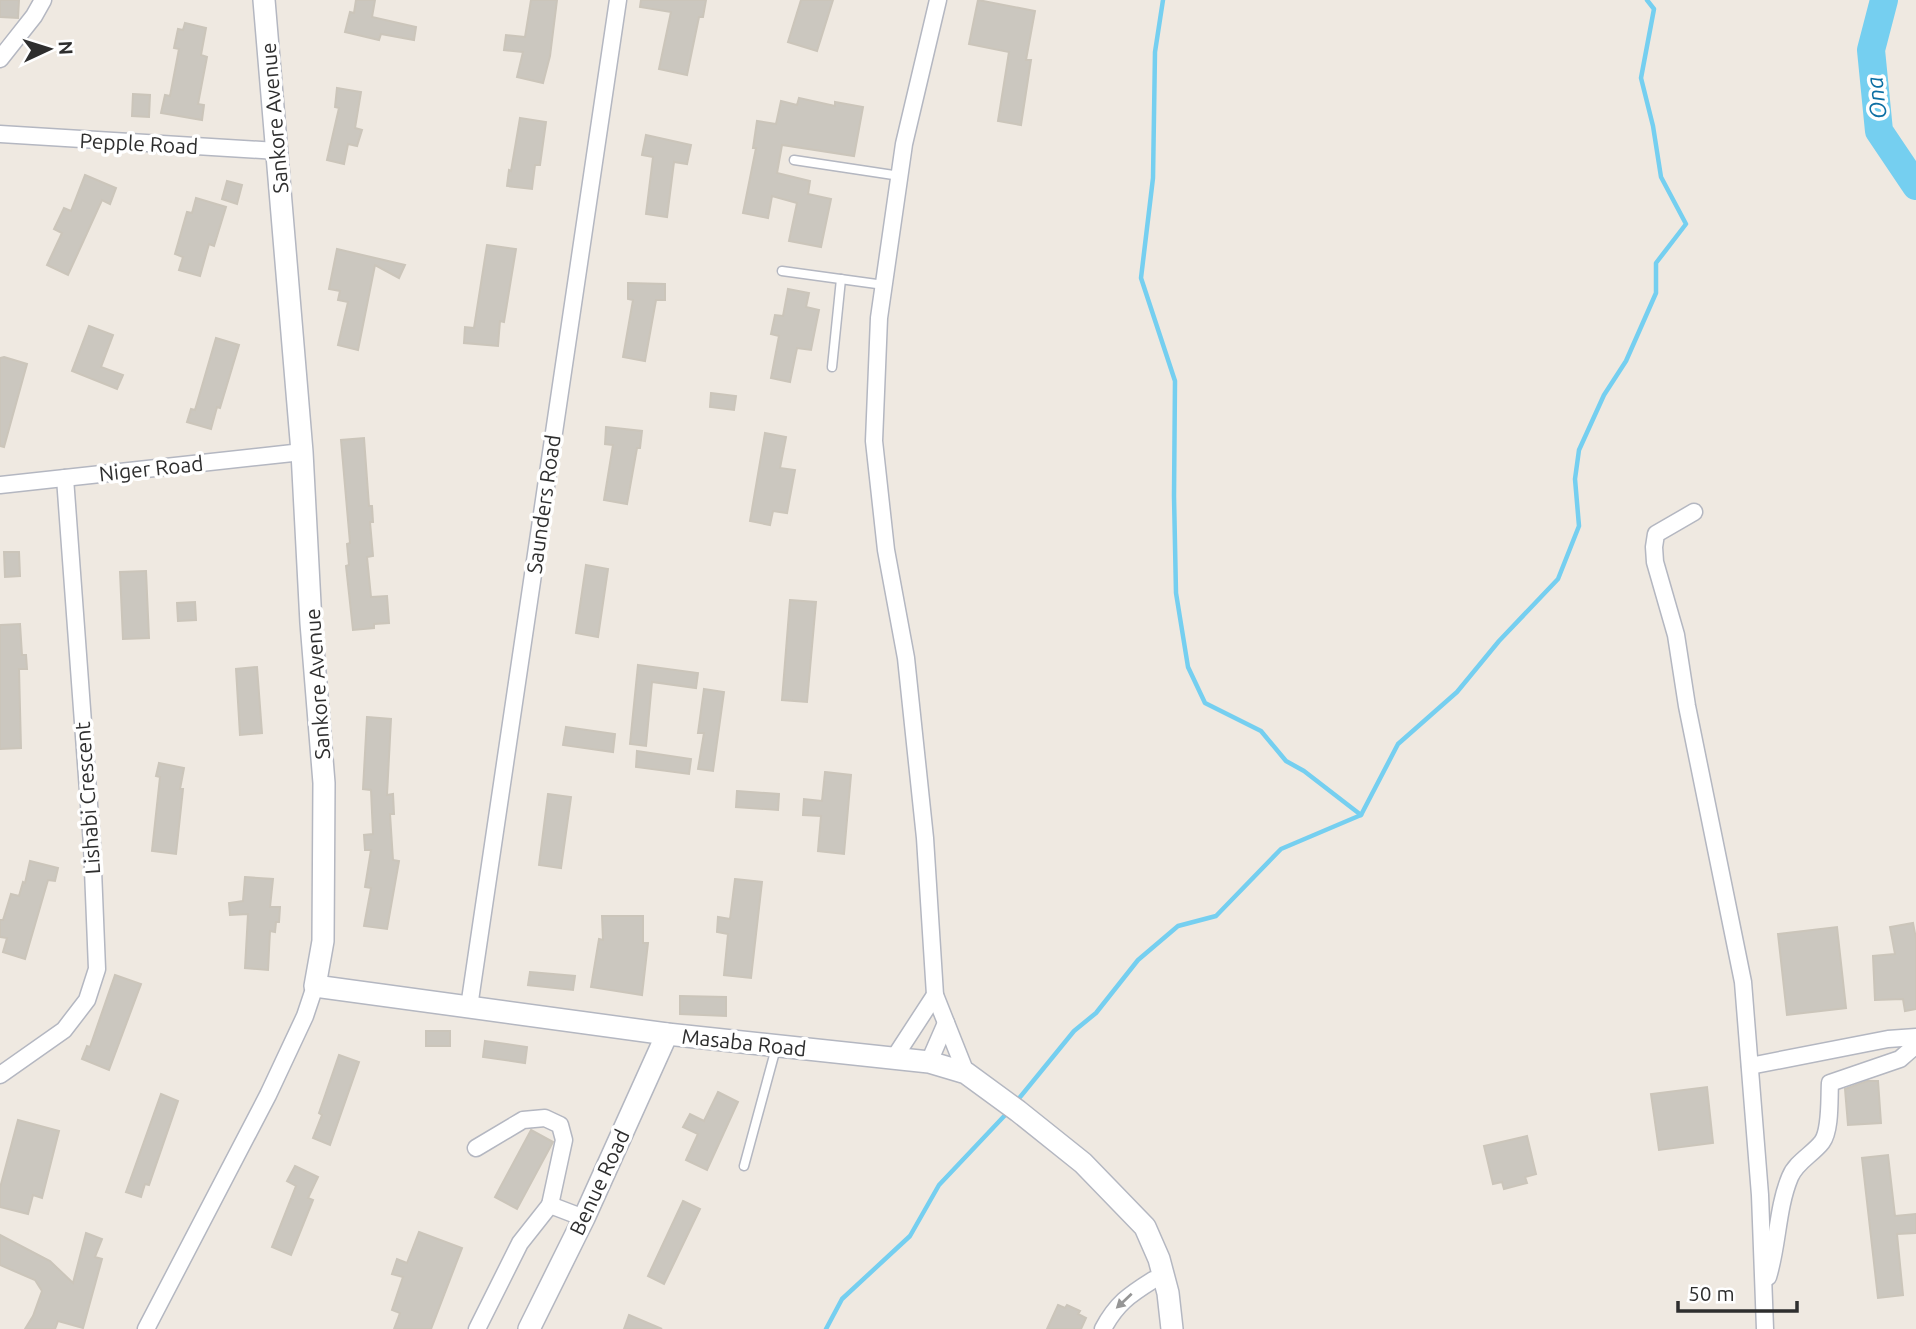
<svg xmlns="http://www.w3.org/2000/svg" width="1916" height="1329" font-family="Ubuntu,sans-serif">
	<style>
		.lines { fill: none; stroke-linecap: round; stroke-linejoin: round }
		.stream { stroke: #75cff0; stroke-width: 4.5 }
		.river { stroke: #75cff0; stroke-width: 28 }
		.building { fill: #cbc7bf; stroke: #cbc5ba; stroke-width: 2 }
		.service-casing { stroke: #b4b7c1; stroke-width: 11 }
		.minor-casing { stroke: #b4b7c1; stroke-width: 19 }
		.tertiary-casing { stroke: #b4b7c1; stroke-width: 24 }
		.service { stroke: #fff; stroke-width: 8 }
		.minor { stroke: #fff; stroke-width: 16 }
		.tertiary { stroke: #fff; stroke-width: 21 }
		.oneway { fill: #969696 }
		.labels { text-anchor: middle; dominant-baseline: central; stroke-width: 7; stroke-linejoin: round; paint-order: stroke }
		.street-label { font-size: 21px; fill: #2e2e2e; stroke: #fff }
		.water-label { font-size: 23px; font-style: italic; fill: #0d6fa3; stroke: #fff }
	</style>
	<rect width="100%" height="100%" fill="#efe9e1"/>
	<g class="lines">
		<g class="stream">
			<path d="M1163,0L1155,52L1153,178L1141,278L1175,381L1174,496L1176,593L1188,667L1205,703L1261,731L1286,761L1304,771L1361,815"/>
			<path d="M1016,1102L1074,1031L1096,1013L1138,960L1178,926L1216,916L1281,849L1361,815L1398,744L1457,692L1499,641L1558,579L1579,526L1575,479L1579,450L1604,395L1626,361L1656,293V263L1686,224L1661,177L1653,126L1641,78L1654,9L1647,0"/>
			<path d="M826,1329L842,1299L910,1236L939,1185L1008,1112"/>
		</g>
		<path class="river" d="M1884,0L1871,50L1879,131L1916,186"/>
	</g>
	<g class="building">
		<path d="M0,0H19L18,18L0,17Z"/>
		<path d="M356,0H375L372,17L416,27L414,40L381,34L379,40L345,32L350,12L354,13Z"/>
		<path d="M531,0H557L550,56L543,83L517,77L523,52L504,50L506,35L525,37Z"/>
		<path d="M641,0H706L703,17H699L687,75L659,69L671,12L640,7Z"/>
		<path d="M801,0H833L817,51L788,42Z"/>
		<path d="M978,0L1035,11L1026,60H1031L1021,125L998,121L1009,52L969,44Z"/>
		<path d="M185,23L206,28L201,55L207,57L198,104L204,105L202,120L161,113L165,95L170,96L179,49L174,48L178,29L183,30Z"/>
		<path d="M337,88L361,92L355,128L362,130L357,146L348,144L344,164L327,160L339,108L335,107Z"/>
		<path d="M133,94L150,95L149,117L132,116Z"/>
		<path d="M799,98L835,106V102L863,107L854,156L782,145L777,173L810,181L808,194L831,199L821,247L789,241L797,203L772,196L768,218L743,213L756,148H753L757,121L776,124L781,101L797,105Z"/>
		<path d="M520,118L546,122L540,165H535L532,189L507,186L509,170L511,171Z"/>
		<path d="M646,135L691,145L687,164L674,162L667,217L646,214L653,157L642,155Z"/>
		<path d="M85,175L116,188L110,204L102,200L68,275L47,265L62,233L54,229L64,208L71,211Z"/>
		<path d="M227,181L242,185L237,204L222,199Z"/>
		<path d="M196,198L226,207L214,246L209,244L200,276L179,270L183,257L175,254L187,212L192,213Z"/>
		<path d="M487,245L516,249L504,322L500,321L498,346L464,343L465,327L474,328Z"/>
		<path d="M337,249L405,265L399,278L375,265L358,350L338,345L348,302L338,300L340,291L329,289Z"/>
		<path d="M628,283L665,284V300H656L645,361L623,357L633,300L628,299Z"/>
		<path d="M788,289L809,293L806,307L819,310L811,350L797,348L790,382L771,378L779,336L771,334L775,315L783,316Z"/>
		<path d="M89,326L113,335L101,367L123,375L117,389L72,371Z"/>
		<path d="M216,338L239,345L220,408L217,407L211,429L187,422L191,409L195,410Z"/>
		<path d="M4,357L27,364L4,447L0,446V358Z"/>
		<path d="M711,393L736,396L734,410L710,407Z"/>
		<path d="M606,427L642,431L640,448H637L627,504L604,500L613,445L605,444Z"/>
		<path d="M765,433L786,437L780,468L795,470L787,513L773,511L770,525L750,521Z"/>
		<path d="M364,438L369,506H372L373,522H370L373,556L367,557L371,597L387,596L389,623L374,624V628L353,630L346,566L349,565L347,544L350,543L341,440Z"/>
		<path d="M4,552H19L20,576L5,577Z"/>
		<path d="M586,565L608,569L598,637L576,633Z"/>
		<path d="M146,571L149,638L123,639L120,572Z"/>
		<path d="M790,600L816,602L807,702L782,700Z"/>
		<path d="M195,602L196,620L178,621L177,603Z"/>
		<path d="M20,624L22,655H26L27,669H19L21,748L0,749V625Z"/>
		<path d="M638,665L698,673L696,688L652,682L646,746L630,744Z"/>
		<path d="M257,667L262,733L240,735L236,669Z"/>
		<path d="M704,689L724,692L713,771L698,769L704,733H698Z"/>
		<path d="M367,717L391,719L387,795L393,794L394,814H390L393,860L399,861L387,929L364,926L371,888L365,887L371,850H365L364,835L373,834L371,790L363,789Z"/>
		<path d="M566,727L615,734L613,752L563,745Z"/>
		<path d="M637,751L691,759L689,774L636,767Z"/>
		<path d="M159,763L184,768L180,789H183L176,854L152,851L160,777L156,776Z"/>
		<path d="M825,772L851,775L844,854L818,851L821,816L803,815L804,799L822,801Z"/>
		<path d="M737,791L779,794L778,810L736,807Z"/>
		<path d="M548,794L571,797L561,868L539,865Z"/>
		<path d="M30,861L58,868L55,881L48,880L25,959L3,952L7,938L0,937V920H3L11,894L19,896L23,882L25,883Z"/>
		<path d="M245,877L273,879L270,907H280L279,922H276L275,932L270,931L268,970L245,968L248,914L230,915L229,903L243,901Z"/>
		<path d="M735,879L762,882L751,978L724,975L728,934L717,932L718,917L730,919Z"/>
		<path d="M602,916H643V943H648L642,995L591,987L599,939L603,940Z"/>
		<path d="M1913,923L1916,939V1009L1905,1011L1903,999L1875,1000L1873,956L1895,954L1890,927Z"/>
		<path d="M1837,927L1846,1008L1787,1015L1778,934Z"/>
		<path d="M530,972L575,976L573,990L528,985Z"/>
		<path d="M115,975L141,984L109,1070L82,1059L87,1046L90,1047Z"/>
		<path d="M680,996L726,997V1016L680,1014Z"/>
		<rect x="426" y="1031" width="24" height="15"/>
		<path d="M485,1041L527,1047L525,1063L483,1057Z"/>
		<path d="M339,1055L359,1062L330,1145L313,1138L322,1115L319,1113Z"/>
		<path d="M1867,1081H1878L1881,1123L1848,1125L1845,1089Z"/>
		<path d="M1707,1087L1713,1143L1659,1150L1651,1094Z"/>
		<path d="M718,1092L738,1102L707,1170L686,1160L698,1134L683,1127L690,1114L704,1121Z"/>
		<path d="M161,1094L178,1101L149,1185L145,1184L141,1197L126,1192Z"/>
		<path d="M18,1120L59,1131L42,1198L33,1195L28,1214L0,1207V1188Z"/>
		<path d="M531,1130L553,1142L517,1209L495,1197Z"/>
		<path d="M1527,1136L1536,1174L1525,1177L1527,1183L1504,1189L1502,1182L1493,1184L1484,1146Z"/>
		<path d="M1888,1155L1895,1216L1916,1214V1233L1897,1234L1903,1295L1878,1298L1862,1158Z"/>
		<path d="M295,1166L318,1177L308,1198L313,1200L291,1255L272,1247L296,1186L287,1181Z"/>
		<path d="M683,1201L700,1209L664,1284L648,1276Z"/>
		<path d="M419,1232L462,1248L431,1329H394L400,1313L392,1310L403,1277L392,1274L397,1259L407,1263Z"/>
		<path d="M86,1233L102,1239L95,1257L102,1259L83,1328L58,1321L55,1329H25L33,1316L42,1291L35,1280L0,1265V1235L50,1261L73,1283Z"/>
		<path d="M1058,1305L1065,1308L1067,1305L1080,1311L1078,1314L1086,1318L1081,1329H1047Z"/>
		<path d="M629,1315L662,1329H624Z"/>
	</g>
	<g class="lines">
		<g class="service-casing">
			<g id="service">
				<path d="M794,160L900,176"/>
				<path d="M782,271L884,285"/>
				<path d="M832,367L841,279"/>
				<path d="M744,1166L776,1048"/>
			</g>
		</g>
		<g class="minor-casing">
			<g id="minor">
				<path d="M938,0L904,144L879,318L874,441L886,550L906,658L925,838L935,995L966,1073"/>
				<path d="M0,59L34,16L43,0"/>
				<path d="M0,134L277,151"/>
				<path d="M0,485L302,452"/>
				<path d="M1694,512L1656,534L1654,547L1655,562L1676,635L1687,706L1743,982L1760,1195L1765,1329"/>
				<path d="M469,1007L618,0"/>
				<path d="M894,1058L935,995"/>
				<path d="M929,1062L946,1023"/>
				<path d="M1750,1066L1888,1039L1916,1037"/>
				<path d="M0,1075L64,1030L87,1000L97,969L92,845L65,478"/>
				<path d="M476,1148L523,1120L545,1118L560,1125L564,1140L550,1205"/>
				<path d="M1768,1277C1778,1245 1777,1208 1790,1177C1796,1162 1813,1154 1822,1142C1831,1130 1829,1098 1830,1083L1900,1059L1916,1045"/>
				<path d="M146,1329L268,1095L305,1016L315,986"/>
				<path d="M477,1329L520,1243L550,1205L584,1218"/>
				<path d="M1103,1329C1116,1304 1129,1295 1153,1280"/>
			</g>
		</g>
		<g class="tertiary-casing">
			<g id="tertiary">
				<path d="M264,0L302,452L311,623L324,783L323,941L315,986L667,1034L929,1062L966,1073L1018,1111L1083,1163L1145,1227L1159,1259L1168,1293L1172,1329"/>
				<path d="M529,1329L584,1218L667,1034"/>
			</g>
		</g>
		<use href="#service" class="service"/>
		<use href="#minor" class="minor"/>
		<use href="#tertiary" class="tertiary"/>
	</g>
	<defs><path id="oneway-solid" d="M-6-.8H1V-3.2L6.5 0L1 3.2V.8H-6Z" transform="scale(1.75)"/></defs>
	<use class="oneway" href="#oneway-solid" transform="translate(1124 1301) rotate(137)"/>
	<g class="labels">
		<g class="street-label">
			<text transform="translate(274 118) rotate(-95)">Sankore Avenue</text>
			<text transform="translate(139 143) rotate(3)">Pepple Road</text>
			<text transform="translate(151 468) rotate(-6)">Niger Road</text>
			<text transform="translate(543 504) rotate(-82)">Saunders Road</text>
			<text transform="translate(317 684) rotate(-94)">Sankore Avenue</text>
			<text transform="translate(87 798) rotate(-94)">Lishabi Crescent</text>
			<text transform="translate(744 1042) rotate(6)">Masaba Road</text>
			<text transform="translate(599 1182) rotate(-65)">Benue Road</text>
		</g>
		<g class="water-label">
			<text transform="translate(1876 98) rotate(-96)">Ona</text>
		</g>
	</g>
	<g transform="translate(49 49) rotate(86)" stroke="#ffffff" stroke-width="5" paint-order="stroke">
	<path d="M0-5L12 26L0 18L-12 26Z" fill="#2e2e2e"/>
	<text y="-10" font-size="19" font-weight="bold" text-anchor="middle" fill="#2e2e2e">N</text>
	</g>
	<path d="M1678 1301v10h119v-10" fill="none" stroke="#2e2e2e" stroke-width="3.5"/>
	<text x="1688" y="1301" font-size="21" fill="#2e2e2e" stroke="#ffffff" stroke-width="5" paint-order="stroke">50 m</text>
</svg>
